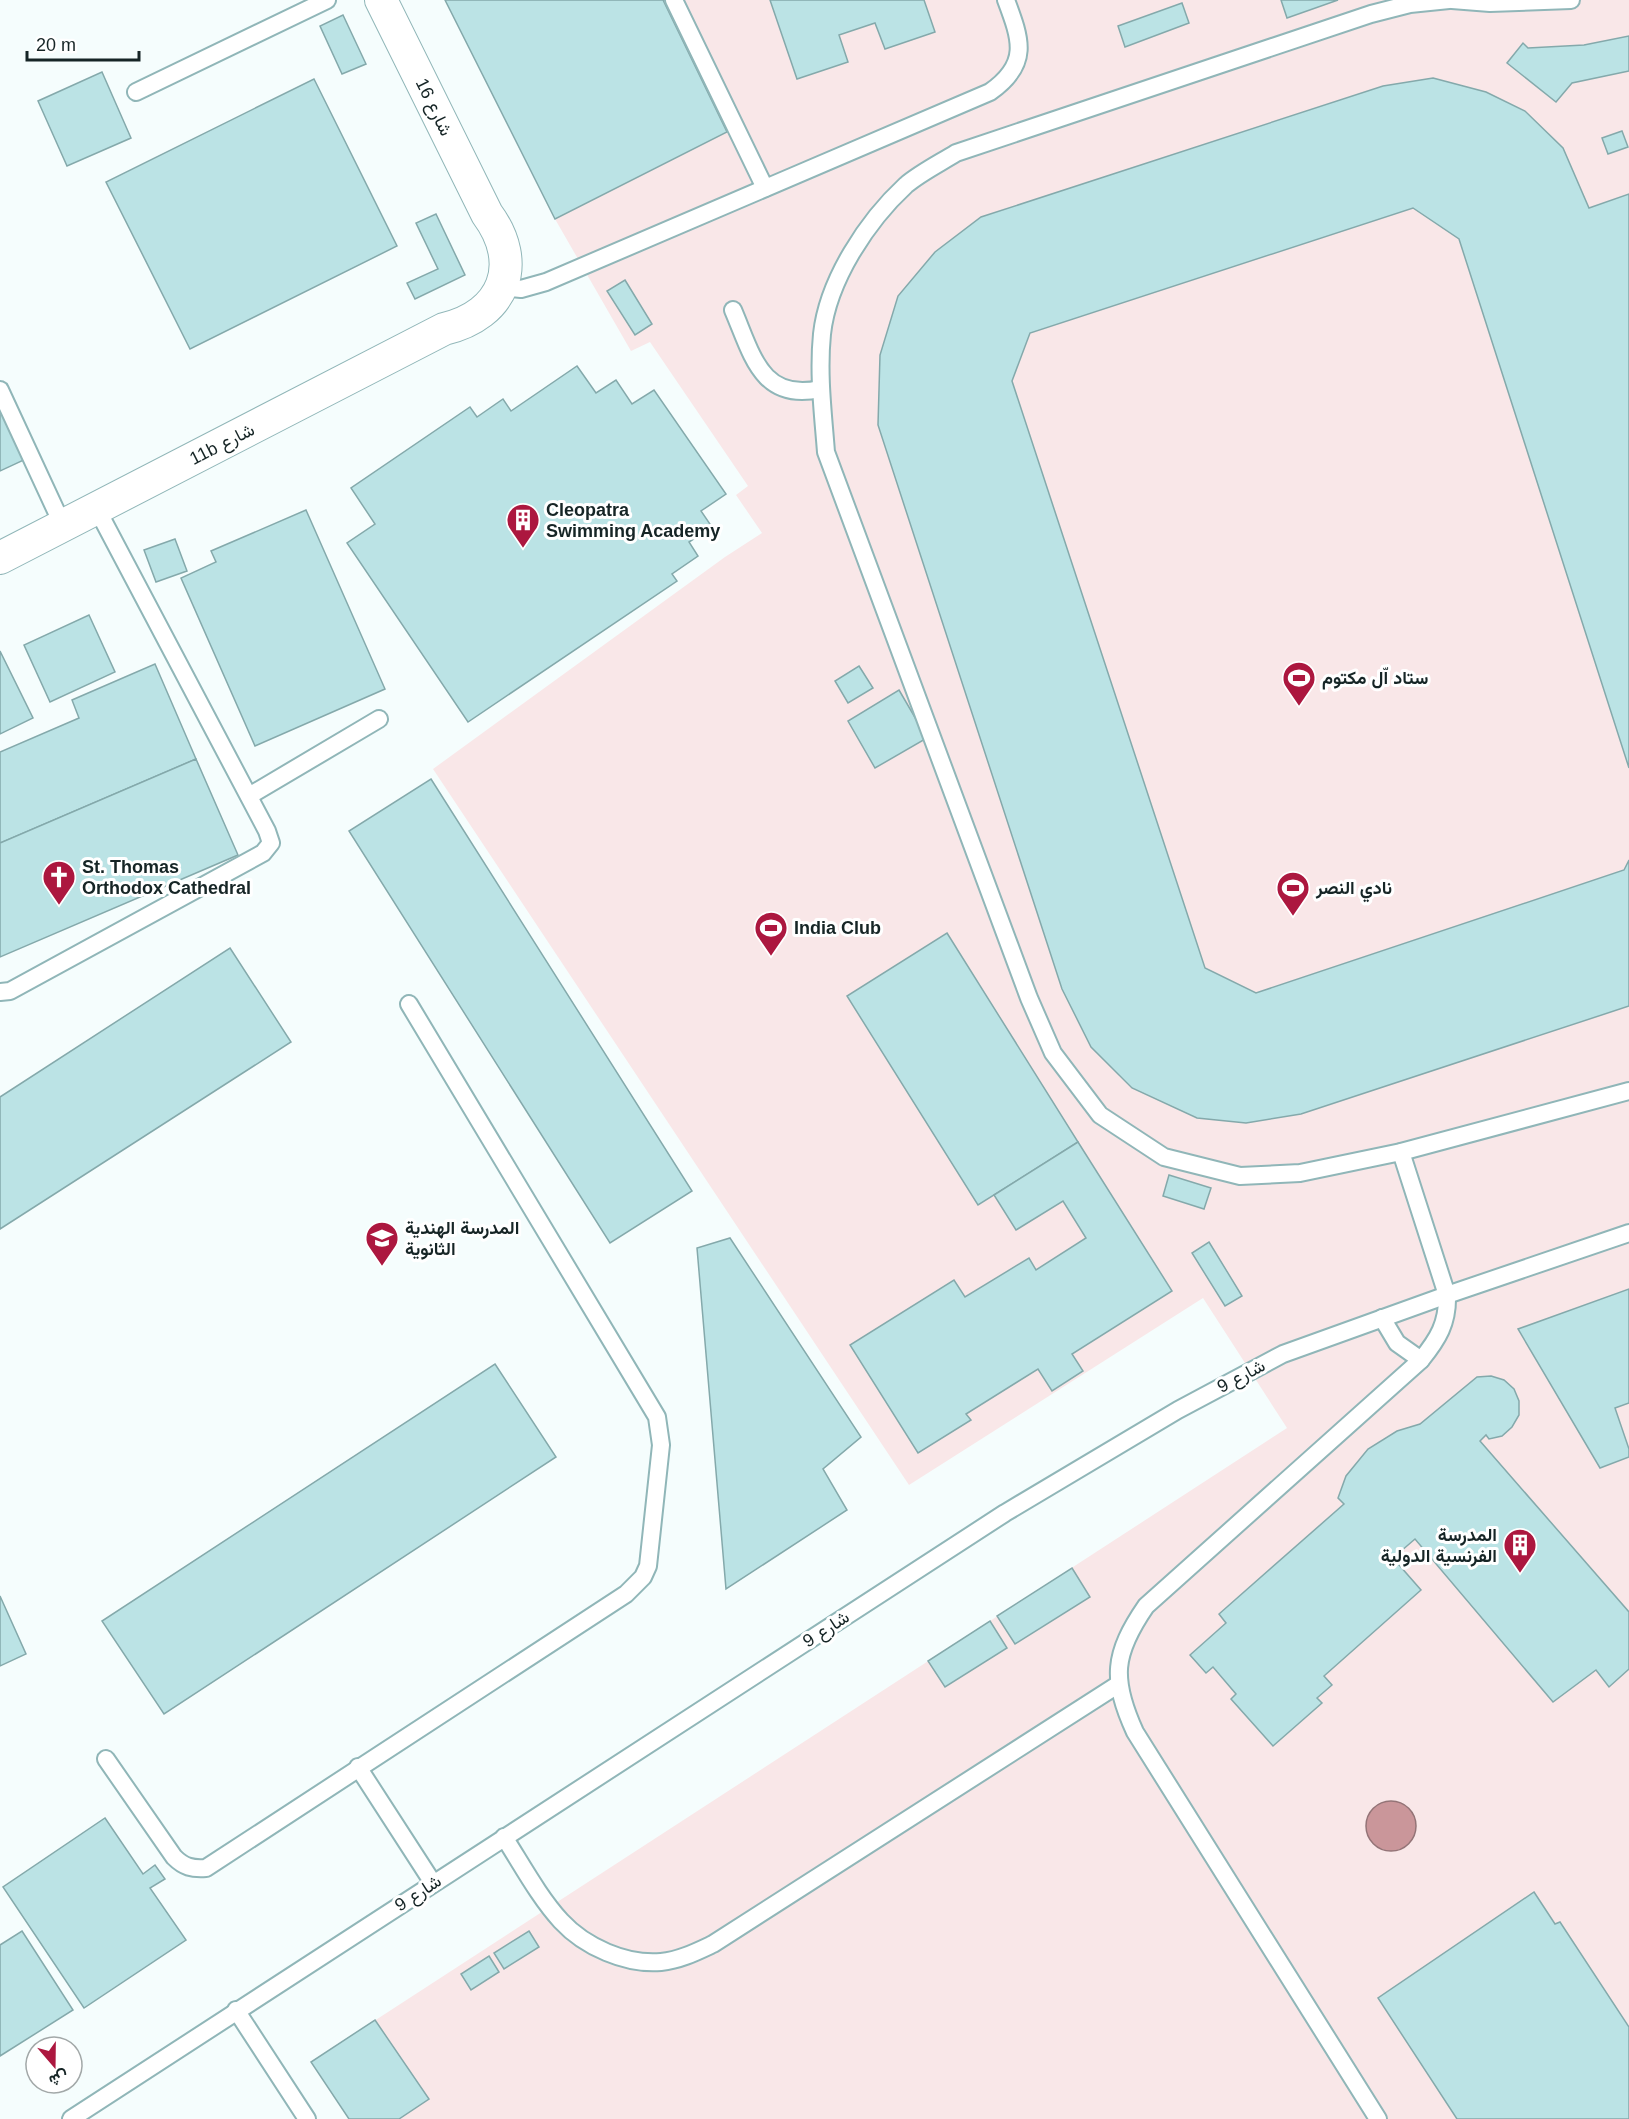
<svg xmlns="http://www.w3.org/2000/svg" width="1629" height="2119" font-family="Arial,Vazirmatn,sans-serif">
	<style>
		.green { fill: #f9e7e8 }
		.water { fill: #ca969a; stroke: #947477; stroke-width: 1.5 }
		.building { fill: #bbe3e5; stroke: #84a9ab; stroke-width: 1.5 }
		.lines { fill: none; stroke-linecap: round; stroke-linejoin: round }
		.service-casing { stroke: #90b6b8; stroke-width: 20 }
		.minor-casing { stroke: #90b6b8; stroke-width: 34 }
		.service { stroke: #fff; stroke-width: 16 }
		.minor { stroke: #fff; stroke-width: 32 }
		.labels { text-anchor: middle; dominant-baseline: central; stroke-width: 6; stroke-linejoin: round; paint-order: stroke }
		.street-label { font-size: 18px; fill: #162526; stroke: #fff }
		.poi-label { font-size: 18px; font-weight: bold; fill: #162526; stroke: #fff; text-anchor: start }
	</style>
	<rect width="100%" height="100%" fill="#f5fdfd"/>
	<path class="green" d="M663,0H1629V2119H349L311,2062L1287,1428L1203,1298L909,1485L433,769L725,557L762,533L736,495L748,486L650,342L631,351L555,219L727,132Z"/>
	<circle class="water" cx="1391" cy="1826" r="25"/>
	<g class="building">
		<path d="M445,0H663L727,132L555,219Z"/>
		<path d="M770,0H924L935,32L885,49L875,23L839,35L848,62L797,79Z"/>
		<path d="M1281,0H1338L1287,18Z"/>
		<path d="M1182,3L1189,23L1125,47L1118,26Z"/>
		<path d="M343,15L366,64L342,74L320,26Z"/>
		<path d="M1629,36V71L1572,83L1556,102L1507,63L1523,43L1528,48L1584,45Z"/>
		<path d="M102,72L131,138L67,166L38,101Z"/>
		<path d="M1433,78L1486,92L1525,111L1563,148L1589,208L1629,194V768L1459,239L1413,208L1030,333L1012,381L1205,968L1256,993L1624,870L1629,860V1006L1301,1114L1246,1123L1197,1118L1132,1088L1091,1047L1062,989L878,425L880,355L898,296L935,252L981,217L1383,86Z"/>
		<path d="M314,79L397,246L190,349L106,182Z"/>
		<path d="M1622,131L1628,147L1608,154L1602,138Z"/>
		<path d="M436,214L465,275L415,299L407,283L438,269L416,223Z"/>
		<path d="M625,280L652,324L635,335L607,291Z"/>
		<path d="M577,366L596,393L616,380L632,404L654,390L726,494L701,511L712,527L689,542L698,556L672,574L677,581L468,722L347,543L375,524L351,488L470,407L477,417L503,399L511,411Z"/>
		<path d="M0,404L26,459L0,471Z"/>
		<path d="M306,510L385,689L255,746L181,578L216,562L211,551Z"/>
		<path d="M175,539L187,571L156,582L144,550Z"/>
		<path d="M89,615L115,672L50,702L24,645Z"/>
		<path d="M0,651L33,718L0,734Z"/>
		<path d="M155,664L196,759L0,843V752L79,718L72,700Z"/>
		<path d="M859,666L873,688L848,703L835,681Z"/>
		<path d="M899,690L927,738L875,768L848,721Z"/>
		<path d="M196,759L238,855L0,957V843Z"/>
		<path d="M431,779L692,1191L610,1243L349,831Z"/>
		<path d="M947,933L1078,1142L978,1205L847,996Z"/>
		<path d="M230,948L291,1042L0,1229V1097Z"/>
		<path d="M1078,1142L1172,1291L1072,1354L1083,1371L1052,1391L1038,1369L966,1414L971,1420L918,1453L850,1345L954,1280L965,1297L1029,1258L1036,1270L1086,1238L1063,1201L1016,1230L994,1195Z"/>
		<path d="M1169,1175L1211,1188L1204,1209L1163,1196Z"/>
		<path d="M730,1238L861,1437L823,1469L847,1510L726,1589L697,1248Z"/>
		<path d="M1209,1242L1242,1296L1225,1306L1192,1253Z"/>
		<path d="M1629,1289V1403L1615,1408L1629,1449V1457L1600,1468L1518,1329Z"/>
		<path d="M495,1364L556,1457L164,1714L102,1621Z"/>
		<path d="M1491,1376L1504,1380L1514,1389L1519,1401V1415L1512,1427L1502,1436L1489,1439L1486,1435L1480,1441L1629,1612V1669L1609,1687L1596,1670L1553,1702L1415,1539L1393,1558L1421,1590L1324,1676L1332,1685L1317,1698L1322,1703L1273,1746L1231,1699L1236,1694L1213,1667L1206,1673L1190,1655L1226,1623L1219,1614L1344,1504L1338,1498L1346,1476L1368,1449L1397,1431L1420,1424L1477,1377Z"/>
		<path d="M1072,1568L1090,1597L1015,1644L997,1616Z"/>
		<path d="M0,1596L26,1654L0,1666Z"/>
		<path d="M990,1621L1007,1648L945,1687L928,1661Z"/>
		<path d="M105,1818L143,1874L155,1865L165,1879L150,1888L186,1940L84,2008L3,1887Z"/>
		<path d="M1534,1892L1555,1924L1560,1922L1629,2027V2119H1457L1378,1998Z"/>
		<path d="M22,1931L73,2010L0,2056V1945Z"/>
		<path d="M529,1931L539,1947L504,1969L494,1953Z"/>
		<path d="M489,1956L499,1972L471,1990L461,1974Z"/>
		<path d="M375,2020L429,2099L399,2119H349L311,2062Z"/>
	</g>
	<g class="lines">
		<g class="service-casing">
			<g id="service">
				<path d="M674,0L765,188"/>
				<path d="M1449,0L1410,4L1371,14L956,153C940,163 920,173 906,185C867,221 828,280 822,334C818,374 823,413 826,452L1029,998L1053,1053L1100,1115L1164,1157L1240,1176L1300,1173L1401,1152L1629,1091"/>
				<path d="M1452,0L1490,3L1571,0"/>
				<path d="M136,92L327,0"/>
				<path d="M502,287L521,289L546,282L990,92C1030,64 1021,40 1006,0"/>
				<path d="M733,310C752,354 761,402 820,389"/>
				<path d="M0,390L63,526"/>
				<path d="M249,796L379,719"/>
				<path d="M0,992L10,991L263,853L271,843L267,831L97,509"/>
				<path d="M1382,1318L1397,1343L1421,1360"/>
				<path d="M106,1759L174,1857C184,1867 192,1869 206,1868L626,1594L643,1577L648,1566L661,1445L657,1417L409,1004"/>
				<path d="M358,1767L433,1883"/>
				<path d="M504,1837C522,1865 539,1897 561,1921C585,1947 626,1965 661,1962C680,1960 696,1952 713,1944L1119,1684"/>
				<path d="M236,2010L307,2119"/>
				<path d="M71,2119L1005,1513L1178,1410L1283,1354L1447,1295L1629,1233"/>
				<path d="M1378,2119L1135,1732C1111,1679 1113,1654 1146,1606L1421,1360C1438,1339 1448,1323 1447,1295L1401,1152"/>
			</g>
		</g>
		<g class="minor-casing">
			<path id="minor" d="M0,558L444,329C504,315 524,264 487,214L381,0"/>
		</g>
		<use href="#service" class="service"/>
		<use href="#minor" class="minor"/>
	</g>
	<defs>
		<g id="building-pin" transform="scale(1.725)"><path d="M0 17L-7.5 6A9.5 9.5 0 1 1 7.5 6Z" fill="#ac173f" stroke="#fff"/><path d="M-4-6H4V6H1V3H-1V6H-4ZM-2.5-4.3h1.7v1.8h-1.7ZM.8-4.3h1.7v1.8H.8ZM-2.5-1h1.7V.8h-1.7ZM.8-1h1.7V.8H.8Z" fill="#fff"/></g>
		<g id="stadium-pin" transform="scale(1.725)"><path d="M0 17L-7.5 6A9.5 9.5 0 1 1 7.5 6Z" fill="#ac173f" stroke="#fff"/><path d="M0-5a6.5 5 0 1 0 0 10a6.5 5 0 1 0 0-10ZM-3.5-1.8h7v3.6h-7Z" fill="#fff"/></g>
		<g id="church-pin" transform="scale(1.725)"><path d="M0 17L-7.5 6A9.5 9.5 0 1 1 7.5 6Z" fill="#ac173f" stroke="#fff"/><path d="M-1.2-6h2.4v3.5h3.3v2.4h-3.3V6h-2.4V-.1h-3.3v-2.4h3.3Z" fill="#fff"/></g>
		<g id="school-pin" transform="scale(1.725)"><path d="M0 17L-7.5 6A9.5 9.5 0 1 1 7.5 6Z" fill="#ac173f" stroke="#fff"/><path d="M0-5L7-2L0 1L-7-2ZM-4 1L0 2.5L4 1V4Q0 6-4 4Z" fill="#fff"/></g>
	</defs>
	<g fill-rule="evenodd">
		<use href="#building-pin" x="523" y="520"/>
		<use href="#stadium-pin" x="1299" y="678"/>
		<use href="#church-pin" x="59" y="877"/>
		<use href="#stadium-pin" x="1293" y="888"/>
		<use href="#stadium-pin" x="771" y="928"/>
		<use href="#school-pin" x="382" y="1238"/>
		<use href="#building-pin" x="1520" y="1545"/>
	</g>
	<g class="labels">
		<g class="street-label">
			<text transform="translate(434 107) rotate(64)">شارع 16</text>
			<text transform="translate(222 444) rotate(-27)">11b شارع</text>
			<text transform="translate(1241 1376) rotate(-28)">شارع 9</text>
			<text transform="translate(826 1629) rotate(-33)">شارع 9</text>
			<text transform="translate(418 1893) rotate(-33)">شارع 9</text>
		</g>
		<g class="poi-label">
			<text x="546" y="510">Cleopatra<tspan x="546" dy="21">Swimming Academy</tspan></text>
			<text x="1322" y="678">ستاد اّل مكتوم</text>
			<text x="82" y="867">St. Thomas<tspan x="82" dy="21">Orthodox Cathedral</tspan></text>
			<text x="1316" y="888">نادي النصر</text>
			<text x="794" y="928">India Club</text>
			<text x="405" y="1228">المدرسة الهندية<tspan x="405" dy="21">الثانوية</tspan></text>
			<text x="1497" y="1535" text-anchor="end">المدرسة<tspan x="1497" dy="21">الفرنسية الدولية</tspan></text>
		</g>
	</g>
	<g transform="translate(54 2065) rotate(160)"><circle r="28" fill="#ffffff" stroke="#a2a8a8" stroke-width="1.5"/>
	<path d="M0-4.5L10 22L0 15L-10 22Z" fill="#ac173f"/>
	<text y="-9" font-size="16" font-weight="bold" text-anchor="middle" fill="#162526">ش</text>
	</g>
	<path d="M27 51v9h112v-9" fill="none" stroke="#162526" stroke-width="3"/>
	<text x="36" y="51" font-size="18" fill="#162526" stroke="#ffffff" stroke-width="4.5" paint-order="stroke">20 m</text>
</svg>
